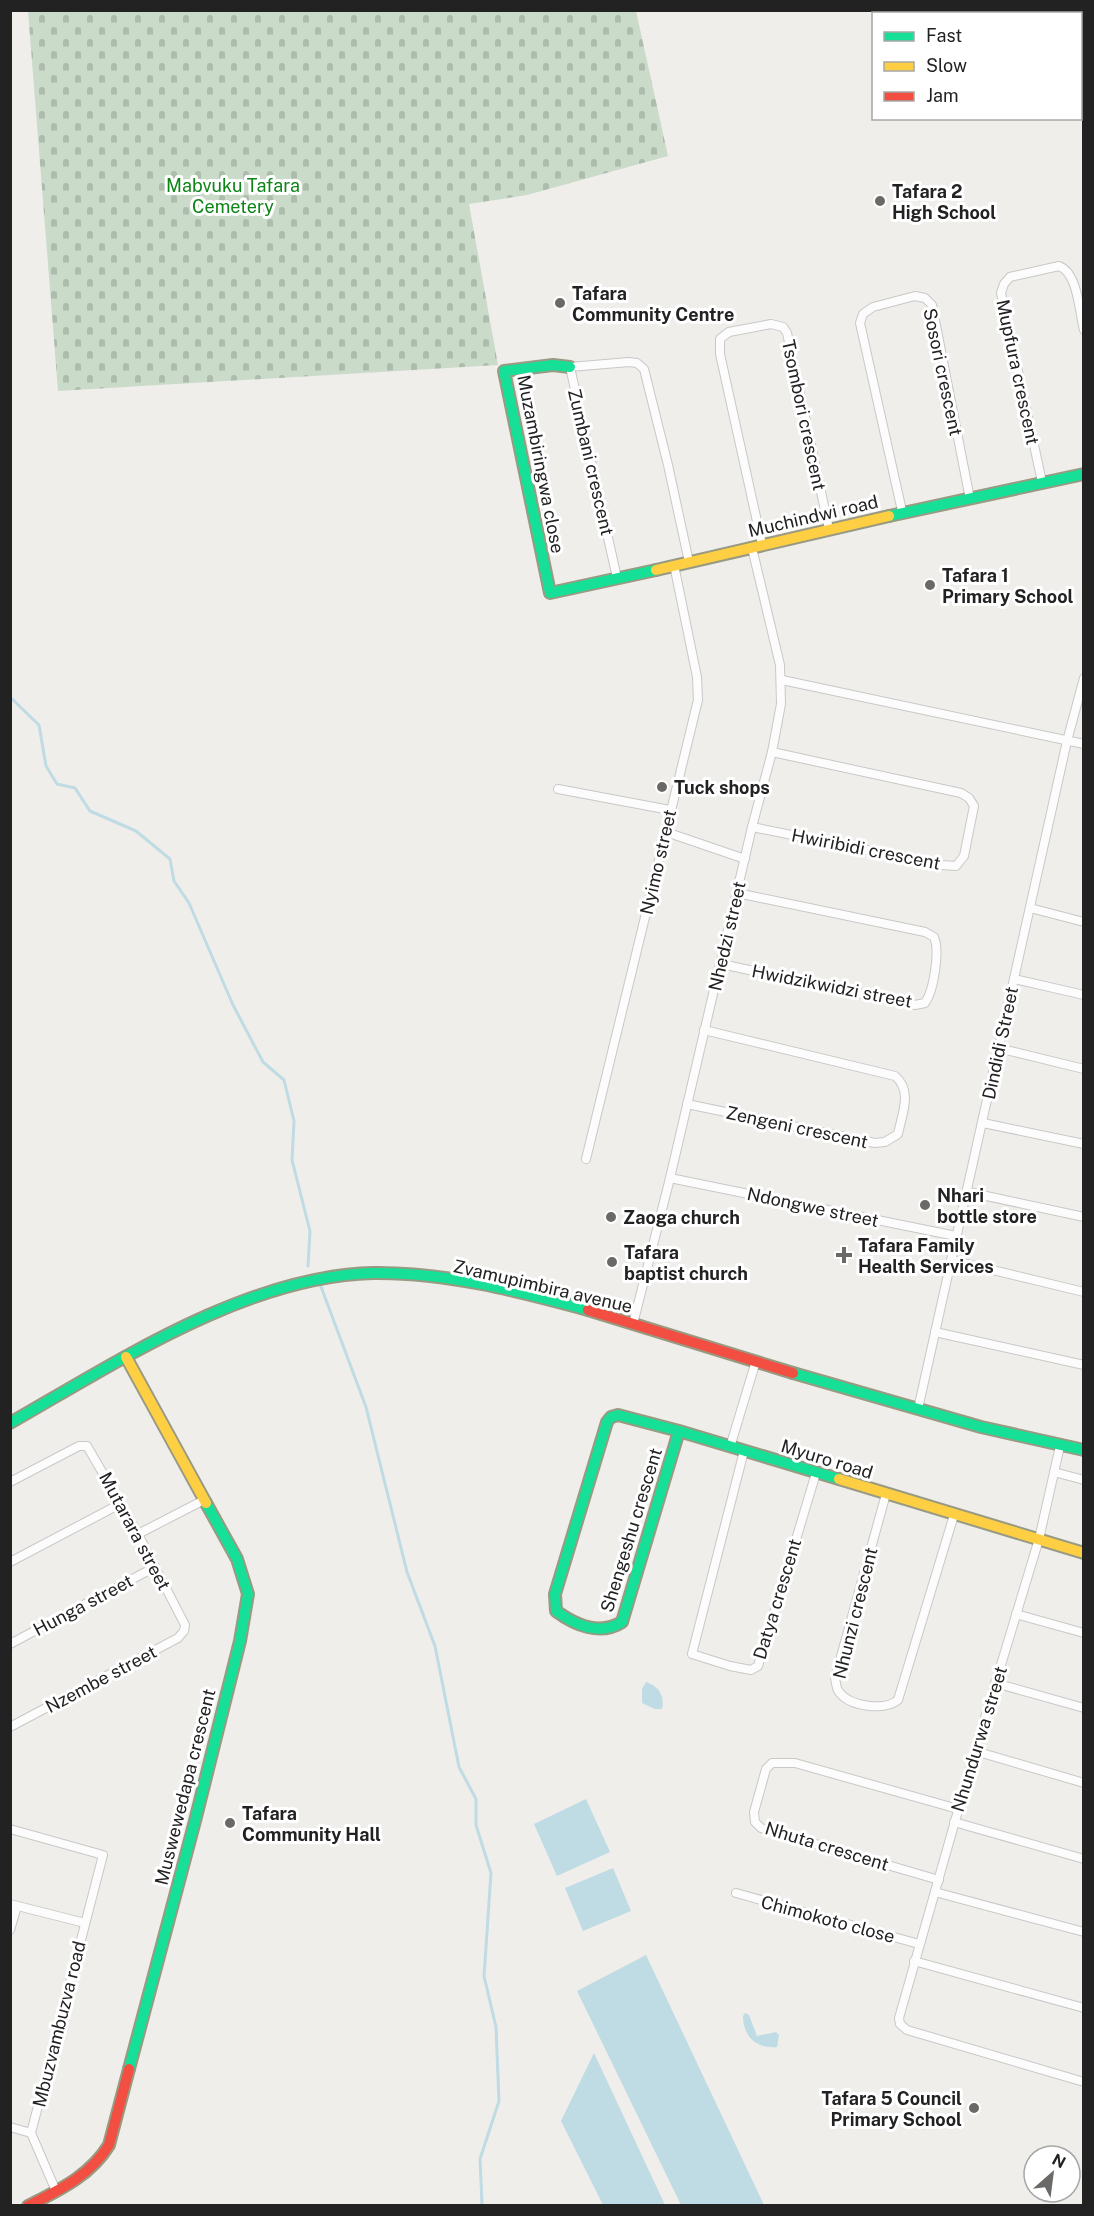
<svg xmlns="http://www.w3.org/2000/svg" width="1094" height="2216" font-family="'Public Sans',sans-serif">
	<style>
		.cemetery { fill: url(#cemetery-stones) }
		.water { fill: #bfdbe3 }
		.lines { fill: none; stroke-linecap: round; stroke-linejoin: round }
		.stream { stroke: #bfdbe3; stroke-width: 3 }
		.street-casing { stroke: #c9c8c7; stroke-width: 10 }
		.fast-casing { stroke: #999a82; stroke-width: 14 }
		.slow-casing { stroke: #999a82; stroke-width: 14 }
		.jam-casing { stroke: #999a82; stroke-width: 14 }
		.street { stroke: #fdfcfc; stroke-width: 8 }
		.fast { stroke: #16e098; stroke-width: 10 }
		.slow { stroke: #ffcf43; stroke-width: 10 }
		.jam { stroke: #f24e42; stroke-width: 10 }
		.poi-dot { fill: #6a6968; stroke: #fff; stroke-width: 2 }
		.labels { text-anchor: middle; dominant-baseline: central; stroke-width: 6; stroke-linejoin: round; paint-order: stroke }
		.park-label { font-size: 18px; fill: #0c8416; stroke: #fff }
		.poi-label { font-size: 18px; font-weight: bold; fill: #222; stroke: #fff; text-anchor: start }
		.street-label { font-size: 18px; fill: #222; stroke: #fff }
	</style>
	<defs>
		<pattern id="cemetery-stones" width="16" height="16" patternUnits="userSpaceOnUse" patternTransform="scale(1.5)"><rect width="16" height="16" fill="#cadbca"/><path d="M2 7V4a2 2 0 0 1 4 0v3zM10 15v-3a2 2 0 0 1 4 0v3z" fill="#adbcad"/></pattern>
	</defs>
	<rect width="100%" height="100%" fill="#f0eeeb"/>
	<path class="cemetery" d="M28,11H636L668,156L527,195L469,204L498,365L58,391Z"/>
	<g class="water">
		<path d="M646,1682C658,1686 665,1695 662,1709H655L642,1703V1689Z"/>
		<path d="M586,1799L610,1852L557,1876L534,1824Z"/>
		<path d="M613,1868L631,1911L583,1931L565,1888Z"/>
		<path d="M646,1955L764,2205H681L577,1991Z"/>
		<path d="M745,2013L749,2015L757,2036L776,2032L779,2035L777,2047C756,2049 743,2036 743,2016Z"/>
		<path d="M594,2053L665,2205H603L561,2121Z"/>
	</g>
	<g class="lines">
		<g class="stream">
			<path d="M10,697L39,725L46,766L57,784L75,788L90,811L136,831L170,859L174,881L189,903L233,1005L263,1062L284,1080L294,1121L292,1160L310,1231L308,1266"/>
			<path d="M320,1284L366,1407L407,1572L435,1646L459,1767L476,1799V1825L491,1873L484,1976L496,2027L499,2101L480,2159L482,2204L480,2206"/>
		</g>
		<g class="street-casing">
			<g id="street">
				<path d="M1042,482L1001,293L1004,284L1010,277L1059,266C1078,273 1079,311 1084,330"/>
				<path d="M902,511L860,323L863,314L873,307L915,296L925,298L932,305L970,499"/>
				<path d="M762,544L720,354V339L729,332L771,324L783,327L787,333L829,529"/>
				<path d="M617,578L570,367L629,362L637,363L644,369L668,465L689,562"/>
				<path d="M782,680L1084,744"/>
				<path d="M558,789L670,810"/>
				<path d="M752,827L942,865L956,866L964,856L974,806L969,798L961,793L772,752"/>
				<path d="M666,832L745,859"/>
				<path d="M1030,908L1084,922"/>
				<path d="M721,964L915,1005L925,1003C934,990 940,951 934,937L925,932L737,893"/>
				<path d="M1014,979L1084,995"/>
				<path d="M998,1048L1084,1069"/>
				<path d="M687,1104L875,1143L885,1142L898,1134C902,1114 913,1091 895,1076L704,1030"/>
				<path d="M983,1123L1084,1144"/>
				<path d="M586,1159L698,700L697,677L674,565"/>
				<path d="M670,1178L956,1236"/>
				<path d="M968,1192L1084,1217"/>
				<path d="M951,1260L1084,1292"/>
				<path d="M633,1324L670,1178L752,827L772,752L781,704L780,665L752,548"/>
				<path d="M935,1332L1084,1365"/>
				<path d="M918,1409L1067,741L1084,678"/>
				<path d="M1060,1446L1039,1539L975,1751L899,2018L900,2024L907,2030L1084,2082"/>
				<path d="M730,1447L756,1361"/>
				<path d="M744,1451L692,1654L730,1666L751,1670L758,1666L816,1473"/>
				<path d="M1054,1472L1084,1480"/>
				<path d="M10,1482L79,1446H87L138,1534L185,1625L184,1631L178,1638L10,1727"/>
				<path d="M886,1494L835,1678C836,1682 836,1688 839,1692C850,1707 885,1711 898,1700L954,1515"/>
				<path d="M138,1534L204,1500"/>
				<path d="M10,1562L120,1504"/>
				<path d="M1016,1614L1084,1633"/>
				<path d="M10,1644L155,1567"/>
				<path d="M995,1683L1084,1708"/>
				<path d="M975,1751L1084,1783"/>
				<path d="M954,1822L1084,1859"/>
				<path d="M10,1829L103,1855L31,2133L56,2191"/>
				<path d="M939,1880L761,1828L755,1822L754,1812L766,1769L772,1763H795L958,1809"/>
				<path d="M935,1892L1084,1932"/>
				<path d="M736,1893L919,1944"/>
				<path d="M10,1904L85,1923"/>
				<path d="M10,1930L17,1906"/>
				<path d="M914,1961L1084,2008"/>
				<path d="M10,2127L31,2133"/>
			</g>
		</g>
		<g class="fast-casing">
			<g id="fast">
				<path d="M570,367L553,365L504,371L550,593L656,570"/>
				<path d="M889,516L1084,474"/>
				<path d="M793,1373L981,1427L1084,1450"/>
				<path d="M10,1423C117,1362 247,1276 373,1273C446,1272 518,1291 588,1310"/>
				<path d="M679,1431L622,1622C600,1636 575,1625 556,1611L555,1594L607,1422L611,1417L618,1415L679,1431L839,1479"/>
				<path d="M129,2069L195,1821L240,1641L248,1594L237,1559L206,1503"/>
			</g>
		</g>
		<g class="slow-casing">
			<g id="slow">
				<path d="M656,570L889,516"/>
				<path d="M126,1357L206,1503"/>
				<path d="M839,1479L1084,1553"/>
			</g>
		</g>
		<g class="jam-casing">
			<g id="jam">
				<path d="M588,1310L793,1373"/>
				<path d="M28,2206C59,2190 90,2176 109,2145L129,2069"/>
			</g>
		</g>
		<use href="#street" class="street"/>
		<use href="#fast" class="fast"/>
		<use href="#slow" class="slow"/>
		<use href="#jam" class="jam"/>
	</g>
	<g class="poi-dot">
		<circle cx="880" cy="201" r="6"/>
		<circle cx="560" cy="303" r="6"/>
		<circle cx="930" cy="585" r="6"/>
		<circle cx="662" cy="787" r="6"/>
		<circle cx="925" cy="1205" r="6"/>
		<circle cx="611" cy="1217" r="6"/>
		<path d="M841 1246h6v6h6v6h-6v6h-6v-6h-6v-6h6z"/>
		<circle cx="612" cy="1262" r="6"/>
		<circle cx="230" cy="1823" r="6"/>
		<circle cx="974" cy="2108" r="6"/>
	</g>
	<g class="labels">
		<g class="park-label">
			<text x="233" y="185">Mabvuku Tafara<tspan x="233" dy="21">Cemetery</tspan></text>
		</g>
		<g class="poi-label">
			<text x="892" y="191">Tafara 2<tspan x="892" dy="21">High School</tspan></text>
			<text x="572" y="293">Tafara<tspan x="572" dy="21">Community Centre</tspan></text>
			<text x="942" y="575">Tafara 1<tspan x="942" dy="21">Primary School</tspan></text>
			<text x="674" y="787">Tuck shops</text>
			<text x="937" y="1195">Nhari<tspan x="937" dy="21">bottle store</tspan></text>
			<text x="623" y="1217">Zaoga church</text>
			<text x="858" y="1245">Tafara Family<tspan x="858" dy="21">Health Services</tspan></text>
			<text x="624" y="1252">Tafara<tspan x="624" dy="21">baptist church</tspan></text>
			<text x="242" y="1813">Tafara<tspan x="242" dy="21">Community Hall</tspan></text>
			<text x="962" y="2098" text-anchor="end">Tafara 5 Council<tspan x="962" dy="21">Primary School</tspan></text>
		</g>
		<g class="street-label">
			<text transform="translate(943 372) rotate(78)">Sosori crescent</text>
			<text transform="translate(1018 372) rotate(78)">Mupfura crescent</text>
			<text transform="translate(804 415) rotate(78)">Tsombori crescent</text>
			<text transform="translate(591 462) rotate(77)">Zumbani crescent</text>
			<text transform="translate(541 464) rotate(79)">Muzambiringwa close</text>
			<text transform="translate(813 516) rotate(-13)">Muchindwi road</text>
			<text transform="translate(866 849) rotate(11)">Hwiribidi crescent</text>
			<text transform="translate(658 862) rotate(-77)">Nyimo street</text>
			<text transform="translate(727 936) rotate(-77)">Nhedzi street</text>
			<text transform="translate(832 986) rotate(11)">Hwidzikwidzi street</text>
			<text transform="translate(1000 1043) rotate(-78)">Dindidi Street</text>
			<text transform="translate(797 1127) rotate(12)">Zengeni crescent</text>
			<text transform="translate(813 1207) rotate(12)">Ndongwe street</text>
			<text transform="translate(543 1286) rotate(13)">Zvamupimbira avenue</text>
			<text transform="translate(827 1459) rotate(17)">Myuro road</text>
			<text transform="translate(631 1530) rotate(-73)">Shengeshu crescent</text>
			<text transform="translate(135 1531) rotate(62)">Mutarara street</text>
			<text transform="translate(777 1599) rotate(-73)">Datya crescent</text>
			<text transform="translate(83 1605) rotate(-28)">Hunga street</text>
			<text transform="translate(855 1613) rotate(-76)">Nhunzi crescent</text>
			<text transform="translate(101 1679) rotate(-28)">Nzembe street</text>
			<text transform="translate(979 1739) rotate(-73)">Nhundurwa street</text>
			<text transform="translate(185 1787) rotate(-76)">Muswewedapa crescent</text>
			<text transform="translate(827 1846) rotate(17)">Nhuta crescent</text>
			<text transform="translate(828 1919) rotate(15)">Chimokoto close</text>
			<text transform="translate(59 2024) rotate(-76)">Mbuzvambuzva road</text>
		</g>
	</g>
	<rect width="1094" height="2216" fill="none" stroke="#222222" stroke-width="24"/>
	<rect x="872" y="12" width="210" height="108" fill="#ffffff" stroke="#a7a7a7" stroke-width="1.5"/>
	<rect x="884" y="32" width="30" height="9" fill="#16e098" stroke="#a7a7a7" stroke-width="1.5"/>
	<text x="926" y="42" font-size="18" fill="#222222">Fast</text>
	<rect x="884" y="62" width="30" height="9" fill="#ffcf43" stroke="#a7a7a7" stroke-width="1.5"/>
	<text x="926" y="72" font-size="18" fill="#222222">Slow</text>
	<rect x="884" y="92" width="30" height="9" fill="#f24e42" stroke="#a7a7a7" stroke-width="1.5"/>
	<text x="926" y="102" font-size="18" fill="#222222">Jam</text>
	<g transform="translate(1052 2174) rotate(28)"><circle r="28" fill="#ffffff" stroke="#a7a7a7" stroke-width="1.5"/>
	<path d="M0-4.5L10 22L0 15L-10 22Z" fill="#6a6968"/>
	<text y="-9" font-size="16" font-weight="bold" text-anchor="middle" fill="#222222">N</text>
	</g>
</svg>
